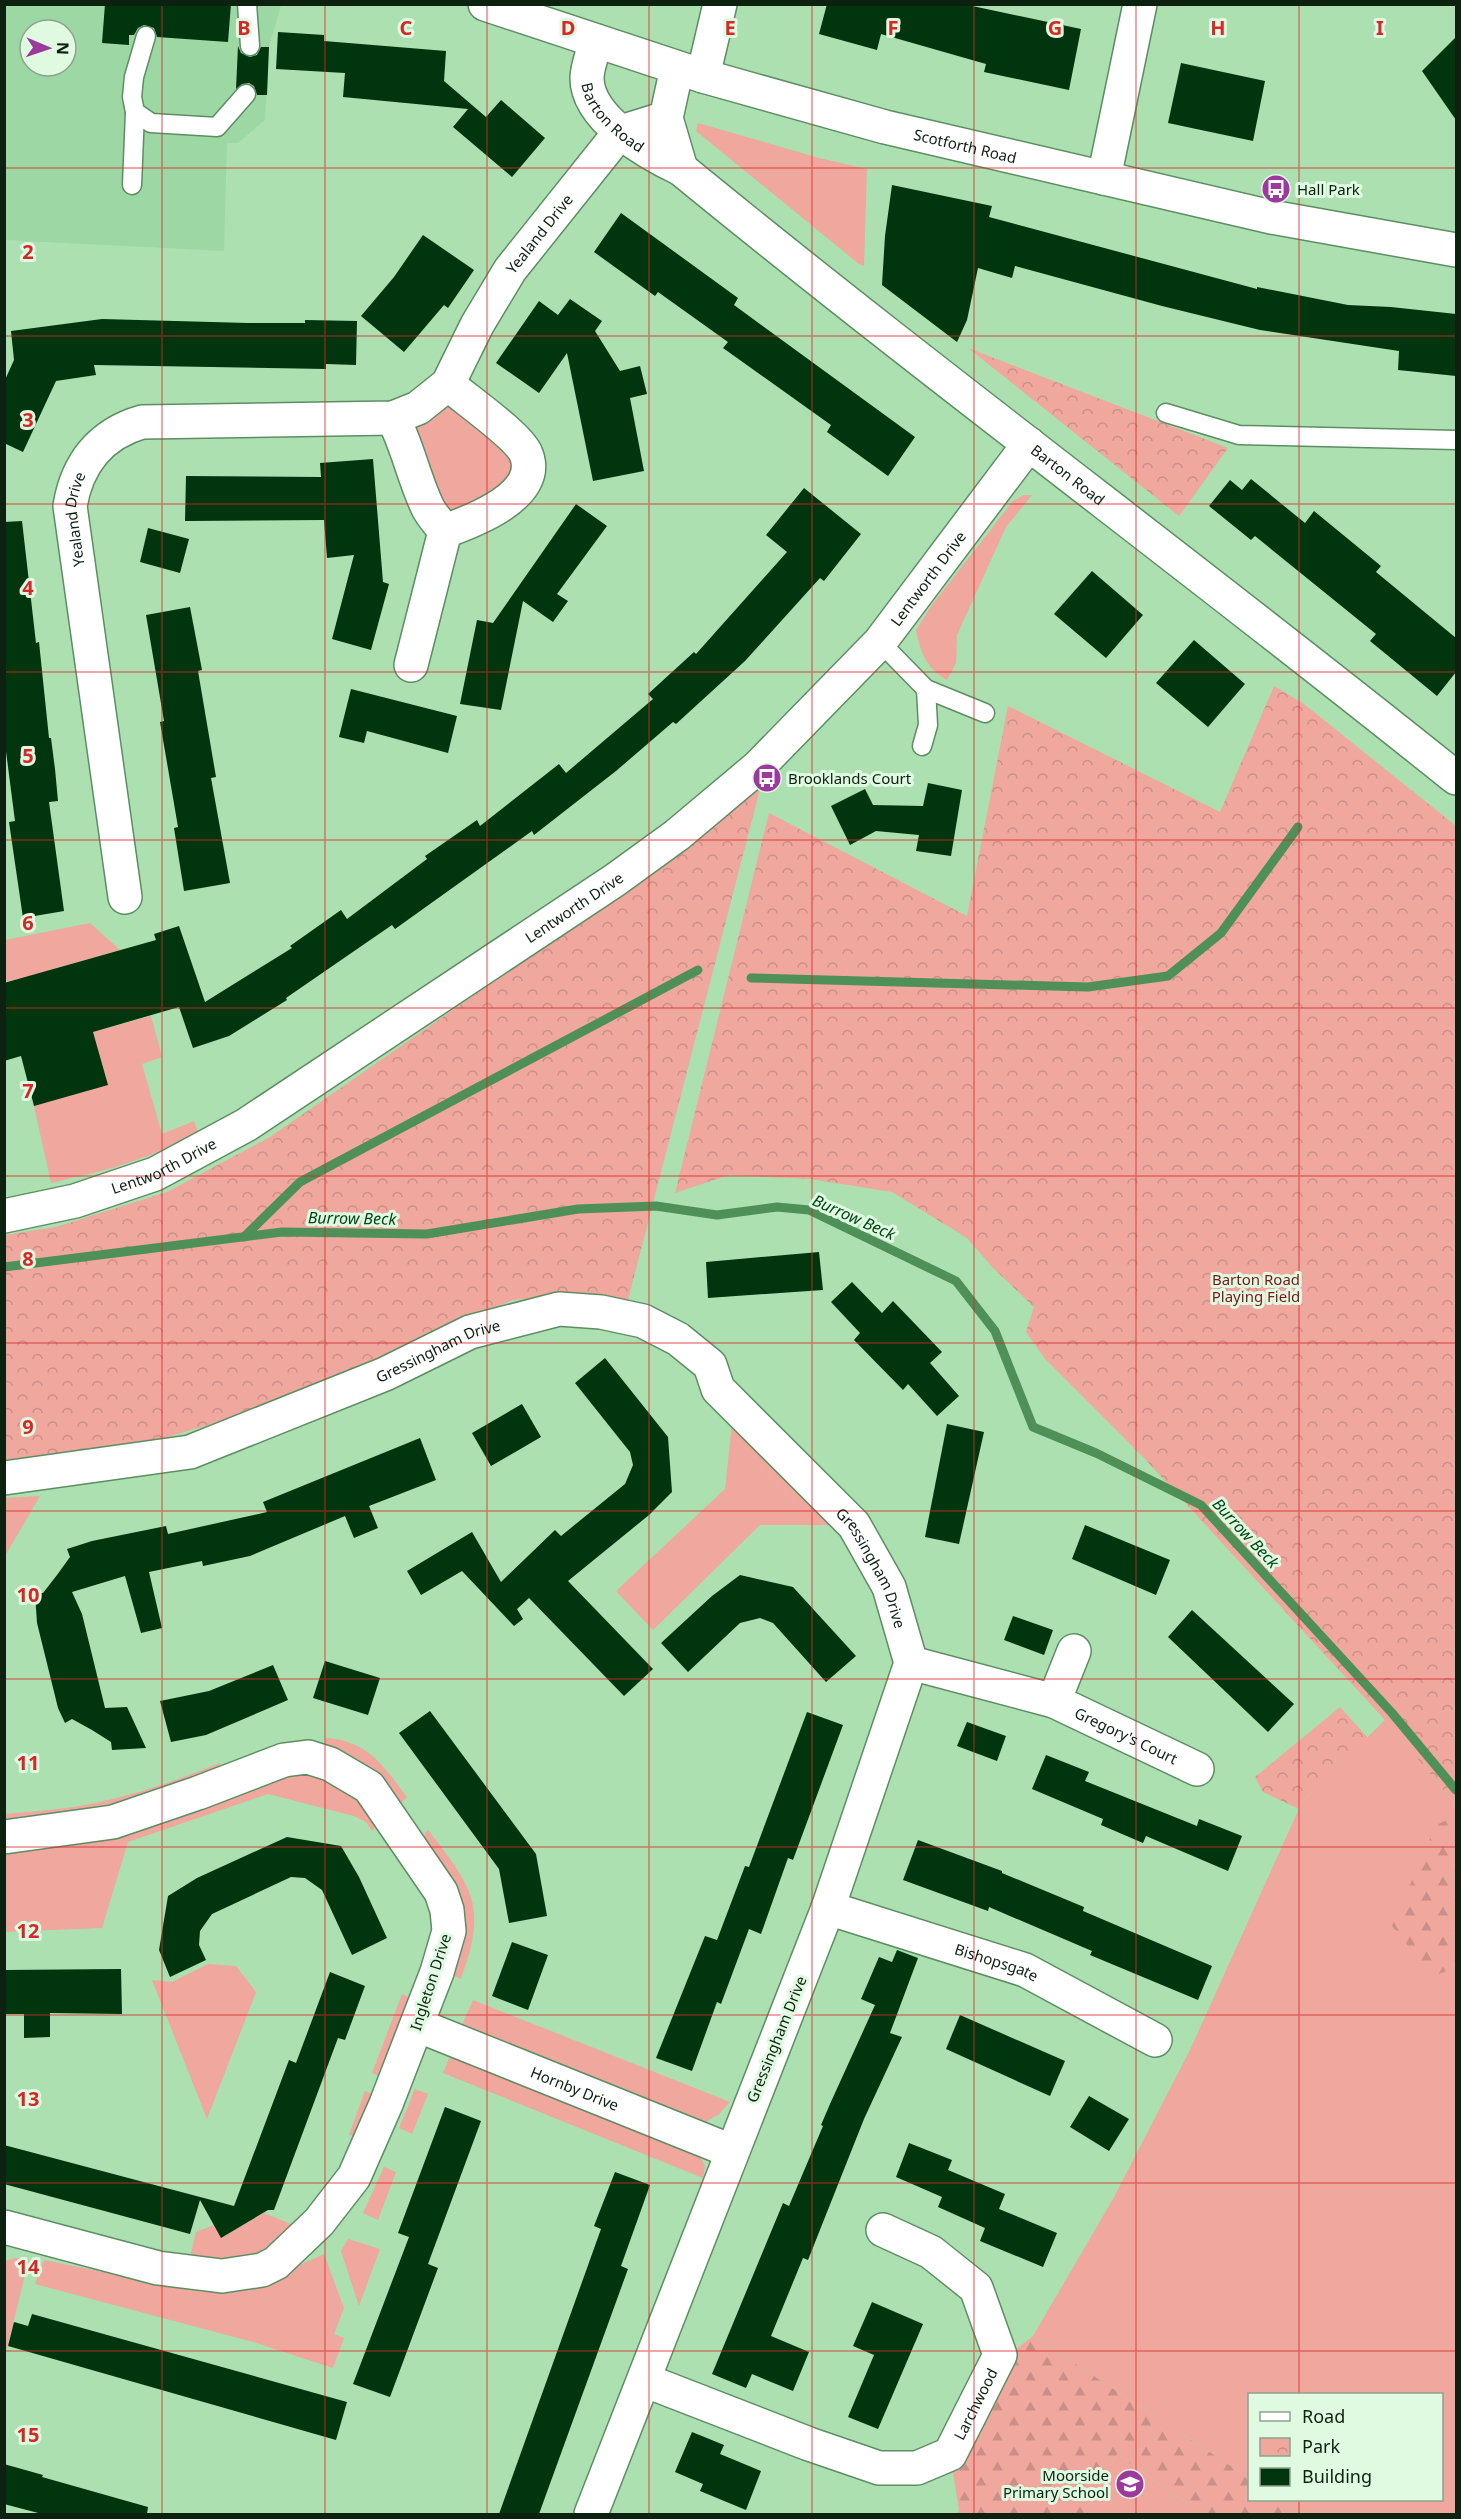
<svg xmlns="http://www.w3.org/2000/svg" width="1461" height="2519" font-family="'Noto Sans',sans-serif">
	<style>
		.built { fill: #9dd7a3; fill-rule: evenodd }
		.green { fill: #efa79e }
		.forest { fill: url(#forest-firs) }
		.park { fill: url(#park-crowns) }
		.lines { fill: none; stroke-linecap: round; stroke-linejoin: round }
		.stream { stroke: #4e9057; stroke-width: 9 }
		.building { fill: #00350e }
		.lane-casing { stroke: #5d8e63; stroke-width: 21 }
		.street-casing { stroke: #5d8e63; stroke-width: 36 }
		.secondary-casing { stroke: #5d8e63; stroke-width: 36 }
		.primary-casing { stroke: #5d8e63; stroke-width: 36 }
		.lane { stroke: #fff; stroke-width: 18 }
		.street { stroke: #fff; stroke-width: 33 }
		.secondary { stroke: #fff; stroke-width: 33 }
		.primary { stroke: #fff; stroke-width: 33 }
		.grid { fill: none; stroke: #d62828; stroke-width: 1.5; stroke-opacity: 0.55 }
		.labels { text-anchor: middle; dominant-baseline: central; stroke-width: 6; stroke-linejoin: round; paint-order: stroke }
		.street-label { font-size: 15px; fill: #0d2110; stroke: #e0fae2 }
		.poi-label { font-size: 15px; fill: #0d2110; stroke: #e0fae2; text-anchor: start }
		.park-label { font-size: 15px; fill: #791916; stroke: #e0fae2 }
		.water-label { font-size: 16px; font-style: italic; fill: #034516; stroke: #e0fae2 }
		.grid-label { font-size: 20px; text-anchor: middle; font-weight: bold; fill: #d62828; stroke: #e0fae2; stroke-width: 6; stroke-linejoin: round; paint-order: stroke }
	</style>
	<defs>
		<pattern id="forest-firs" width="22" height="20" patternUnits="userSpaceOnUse" patternTransform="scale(1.5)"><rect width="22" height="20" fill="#efa79e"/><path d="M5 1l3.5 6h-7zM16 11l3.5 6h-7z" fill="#cc8f87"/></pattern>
		<pattern id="park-crowns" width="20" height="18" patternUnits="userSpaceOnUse" patternTransform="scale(1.5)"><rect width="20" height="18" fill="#efa79e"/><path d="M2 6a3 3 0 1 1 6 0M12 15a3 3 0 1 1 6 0" fill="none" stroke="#cc8f87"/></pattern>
	</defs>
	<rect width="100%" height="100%" fill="#ace0b1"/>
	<path class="built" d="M4,5H281L269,47L265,120L238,143H227L224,251L5,240ZM30,30H66V66H30Z"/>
	<g class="green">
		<path d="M698,123L819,158L867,169L864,266L859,264L696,131Z"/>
		<path d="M437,404L453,406L508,451L514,471L505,486L456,515L446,513L412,432L422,415Z"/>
		<path d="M1024,495H1032L1006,527L957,635L956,663L947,680C927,669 920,652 916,630L932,605L1013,501Z"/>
		<path d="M90,923L120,950L60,967L22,995L18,979L5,982V940Z"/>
		<path d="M151,1016L162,1057L142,1064L162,1134L194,1121L198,1133L153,1154L113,1168L51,1183L34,1106L93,1032Z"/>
		<path d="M734,1405L854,1525H760L653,1630L616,1591L725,1489Z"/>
		<path d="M40,1496L5,1556V1498Z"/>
		<path d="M1385,1720L1456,1805V2514H1304L1282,2500H1442V2394H1250L1249,2478L1033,2336L1113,2199L1190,2050L1302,1802Z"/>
		<path d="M326,1738C369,1741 383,1766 407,1797L398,1806L360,1761L326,1745Z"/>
		<path d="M220,1763L219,1773L160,1798L4,1824V1814C28,1812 51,1810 74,1807C124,1799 173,1782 220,1763Z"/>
		<path d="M308,1771L353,1788L379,1821L372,1831L366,1822L354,1816L268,1794L128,1842L102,1928L5,1932L4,1851L267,1779Z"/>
		<path d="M428,1830C473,1888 488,1906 461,1979L450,1974L423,1841L425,1833Z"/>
		<path d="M208,1964L236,1966L256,1992L207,2119L152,1980L172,1982Z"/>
		<path d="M402,1994L413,1999L382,2077L372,2073Z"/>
		<path d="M473,2000L730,2102L719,2114L704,2123L462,2025Z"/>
		<path d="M451,2054L700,2156L705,2166L703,2178L443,2073Z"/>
		<path d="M415,2089L428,2094L412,2134L399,2128Z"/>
		<path d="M365,2091L375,2095L359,2138L349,2135Z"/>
		<path d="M384,2167L396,2172L378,2220L363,2213Z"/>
		<path d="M264,2213L298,2227L262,2256L235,2264L190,2257L196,2232L214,2225L221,2238Z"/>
		<path d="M348,2239L380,2249L359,2306L341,2251Z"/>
		<path d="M324,2254L344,2308L334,2334L344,2338L333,2368L253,2342L35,2284L44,2260L202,2292L244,2290Z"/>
		<path d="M15,2258L29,2259L5,2356V2261Z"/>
		<path d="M1117,2454L1201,2514H1084Z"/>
	</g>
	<g class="forest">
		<path d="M1456,1816V1968L1433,1976L1392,1926L1436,1825Z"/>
		<path d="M1033,2336L1249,2478L1250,2500H1282L1304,2514H1201L1117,2454L1084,2514H957L959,2510L949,2448L996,2365Z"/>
	</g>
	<g class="park">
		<path d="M968,348L1228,448L1179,516Z"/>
		<path d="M1274,686L1304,704L1456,826V1805L1385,1720L1144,1458L1045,1359L1026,1332L1034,1307L992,1267L967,1238L892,1192L810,1179L729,1175L675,1193L769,813L967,916L1008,706L1220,812Z"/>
		<path d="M760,789L628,1300L574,1294L513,1300L436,1332L315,1388L208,1425L140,1445L5,1466V1235L56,1227L167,1192L270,1137L656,869Z"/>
		<path d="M1340,1707L1368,1738L1302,1802L1299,1809L1263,1792L1255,1777Z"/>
	</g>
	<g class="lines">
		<g class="stream">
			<path d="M751,978L1088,987L1168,976L1221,933L1298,827"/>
			<path d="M244,1237L300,1182L698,970"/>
			<path d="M4,1267L282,1232L427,1234L578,1209L656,1206L717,1215L777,1207L809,1210L956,1281L995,1331L1033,1427L1096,1453L1201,1505L1392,1713L1456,1790"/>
		</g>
	</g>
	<g class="building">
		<path d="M105,4H231L228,42L157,37L154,28L144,25L138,28L134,35H129V45L102,43Z"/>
		<path d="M827,4H963L1081,29L1069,90L984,72L986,64L881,34L877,50L819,34Z"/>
		<path d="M278,32L324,35V41L446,51L444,81L486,117L501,100L545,138L512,177L453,127L468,109L343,97L345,73L276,69Z"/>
		<path d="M1456,37V120L1422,71Z"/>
		<path d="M238,46L241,53L250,57L257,55L261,47H269L267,95H257L254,86L249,83L242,84L236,89Z"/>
		<path d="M1181,63L1265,81L1253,141L1168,123Z"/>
		<path d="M892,185L992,206L989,217L1257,289V287L1348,305L1391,307L1456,314V376L1398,370L1399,351L1260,330L1162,306L1015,266L1012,278L978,268L967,320L957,342L882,285L885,236Z"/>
		<path d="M621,213L738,298L734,305L915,437L888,476L827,432L831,425L723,348L728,342L658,292L655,296L594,252Z"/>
		<path d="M423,235L474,270L448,308L444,305L404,352L361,316L394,277Z"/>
		<path d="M570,299L602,321L595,331L620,371L640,366L647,394L630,398L644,471L593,481L567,353L539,393L496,363L539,301L558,315Z"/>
		<path d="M102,319L248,323H305V320L357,321L356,365L326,364V369L94,365L96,375L56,381L23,452L4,443V382L14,360L11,331Z"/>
		<path d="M373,459L383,582L389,584L371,650L332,639L354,555L327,558L324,520L185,521L186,476L321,477L320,463Z"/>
		<path d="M1251,479L1305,523L1314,511L1381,566L1376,572L1456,638V672L1437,696L1370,641L1376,634L1255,536L1251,540L1209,506L1230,480L1242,490Z"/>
		<path d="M804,488L861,534L824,581L820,578L745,661L676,724L673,722L616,771L534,835L532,831L395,929L392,925L286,998L287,1000L229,1036L193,1048L179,1007L93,1032L108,1085L34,1106L21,1056L4,1061V983L156,940L154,934L179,926L205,1002L292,948L290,946L341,910L347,919L427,859L425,856L477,820L480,826L559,764L566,773L653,699L648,694L694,652L696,654L787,552L766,535Z"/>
		<path d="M576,504L607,526L557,594L568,601L553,622L523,601L501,710L460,704L477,620L493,623Z"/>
		<path d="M22,521L36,643L39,642L49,738H51L55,769L58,801L49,802L64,911L23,918L9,822L15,821L4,736V522Z"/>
		<path d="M148,528L189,539L180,573L140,562Z"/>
		<path d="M1092,571L1143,615L1106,658L1054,614Z"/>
		<path d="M190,607L202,670L198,671L216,777L211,778L230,883L184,891L174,828L178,827L160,722L164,721L146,615Z"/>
		<path d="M1194,640L1245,684L1208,727L1156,683Z"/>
		<path d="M351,689L457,716L448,753L367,731L364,743L339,737Z"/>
		<path d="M928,783L962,790L951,856L916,851L919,835L876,831L850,845L831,806L865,789L873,805L923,806Z"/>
		<path d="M819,1252L823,1290L708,1298L706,1262Z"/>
		<path d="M852,1282L882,1313L893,1301L942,1352L930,1363L959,1396L937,1416L908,1384L903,1390L854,1340L860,1333L831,1302Z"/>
		<path d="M605,1358L668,1437L672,1492L649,1515L568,1581L653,1669L624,1696L529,1598L517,1609L523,1619L514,1626L462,1571L421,1595L407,1571L472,1532L501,1582L555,1530L561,1536L625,1484L633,1465L630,1452L575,1383Z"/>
		<path d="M522,1404L541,1437L491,1466L472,1433Z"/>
		<path d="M947,1424L984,1432L959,1544L925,1537Z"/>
		<path d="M420,1438L436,1480L369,1506L378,1528L354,1538L345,1516L250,1556L203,1566L202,1561L149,1572L162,1628L141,1633L125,1576L72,1592L82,1614L105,1708L127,1707L146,1748L112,1750L111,1742L92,1730L72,1719L65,1723L58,1708L37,1623L35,1593H43L57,1575L70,1557L67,1549L92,1541L166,1526L168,1534L267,1512L263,1502Z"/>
		<path d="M1085,1525L1170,1560L1156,1595L1072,1559Z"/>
		<path d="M740,1575L793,1587L856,1656L826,1682L773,1623L760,1618L740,1623L688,1672L661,1643L712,1596Z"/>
		<path d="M1192,1610L1294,1704L1268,1732L1168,1637Z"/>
		<path d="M1013,1616L1053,1630L1044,1655L1004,1640Z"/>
		<path d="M325,1661L380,1678L368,1715L313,1698Z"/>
		<path d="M273,1665L288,1700L206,1735L171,1742L160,1701L209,1691Z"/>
		<path d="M430,1711L536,1854L547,1916L509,1923L499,1869L399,1733Z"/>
		<path d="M807,1712L843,1725L793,1860L788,1858L761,1934L749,1929L721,2004L717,2002L692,2071L656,2058L705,1936L717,1940L745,1866L749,1867Z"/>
		<path d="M967,1722L1006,1736L997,1761L957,1746Z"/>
		<path d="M1046,1755L1089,1772L1085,1781L1197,1826L1199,1819L1242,1836L1228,1871L1146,1836L1143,1843L1101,1825L1103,1819L1032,1789Z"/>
		<path d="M287,1837L341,1846L359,1877L387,1938L352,1955L322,1890L305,1878L291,1877L212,1914L200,1931L199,1945L206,1960L170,1977L159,1950L168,1896L197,1878Z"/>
		<path d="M918,1840L1002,1871V1873L1084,1907L1083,1911L1212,1966L1198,2000L1090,1955L1092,1951L989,1907L988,1911L903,1880Z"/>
		<path d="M512,1942L548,1955L528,2010L492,1996Z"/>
		<path d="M897,1950L918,1958L890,2033L902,2037L864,2119L808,2260L803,2258L771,2336L809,2352L793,2391L752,2374L746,2388L712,2374L783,2203L789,2206L823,2126L821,2125L830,2104L875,2005L861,1999L879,1957L892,1962Z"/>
		<path d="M121,1969L122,2014L50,2013V2037L24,2038V2014H4V1970Z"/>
		<path d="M330,1972L365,1986L345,2040L338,2038L274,2210H268L221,2238L200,2200L190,2234L4,2184V2145L234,2206L289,2060L296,2063Z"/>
		<path d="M960,2015L1065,2061L1050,2096L946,2049Z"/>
		<path d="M1089,2096L1129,2119L1109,2151L1070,2127Z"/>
		<path d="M445,2107L481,2121L428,2264L438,2268L390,2397L353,2384L409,2237L398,2233Z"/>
		<path d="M909,2143L952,2160L948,2170L1005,2194L999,2209L1057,2233L1043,2267L980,2241L985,2228L938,2207L942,2197L896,2177Z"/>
		<path d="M615,2172L650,2185L621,2266L628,2269L539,2514H499L601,2229L594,2226Z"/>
		<path d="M872,2302L923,2324L878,2429L848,2417L874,2355L853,2346Z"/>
		<path d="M32,2314L347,2402L336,2440L8,2346L14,2322L28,2326Z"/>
		<path d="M692,2432L724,2445L720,2454L761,2471L746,2510L700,2491L703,2484L675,2472Z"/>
		<path d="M4,2464L43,2475L42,2477L148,2507L147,2514H42L4,2504Z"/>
	</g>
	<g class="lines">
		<g class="lane-casing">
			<g id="lane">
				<path d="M247,4L250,46"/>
				<path d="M135,112L151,123L217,127L246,94"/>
				<path d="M132,185L135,112L132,97L134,77L146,36"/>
				<path d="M1166,413L1239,435L1456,440"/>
				<path d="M880,642L926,689L985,713"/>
				<path d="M922,746L928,725L926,689"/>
			</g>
		</g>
		<g class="street-casing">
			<g id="street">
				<path d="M703,76L720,4"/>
				<path d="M1104,178L1140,4"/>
				<path d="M393,418C408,447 414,479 428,508C432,516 439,523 445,531C473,521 543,495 526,454C519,436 465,399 448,384"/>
				<path d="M411,665L445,531"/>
				<path id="s1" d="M125,897L70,506C77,464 100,434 142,422L393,418L418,408L448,384L477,325L510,270L613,141L621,132L666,118"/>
				<path id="s2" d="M4,1478L190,1452L385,1374L470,1332L559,1309L601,1312L643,1321L678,1339L710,1365L718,1389L854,1525L889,1587L911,1663L828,1908L591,2514"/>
				<path id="s3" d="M911,1663L1054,1701L1197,1769"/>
				<path d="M1054,1701L1074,1651"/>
				<path d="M4,1837L113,1822L198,1793L284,1760L308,1757L330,1764L369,1787L441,1892L447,1910L449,1931L437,1972L386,2104L354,2177L319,2222L276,2263L262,2270L222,2276L158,2268L4,2227"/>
				<path id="s4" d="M828,1908L1025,1970L1155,2040"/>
				<path id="s5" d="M417,2025L731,2151"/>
				<path id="s6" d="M644,2380L809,2444L879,2468H917L950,2454L1000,2355L976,2288L931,2252L883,2230"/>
			</g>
		</g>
		<g class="secondary-casing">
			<g id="secondary">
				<path id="s7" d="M596,41C593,53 587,67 587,78C587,119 649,154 681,169C935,377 1200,572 1456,778"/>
				<path d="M677,68L666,118L681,169"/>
				<path id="s8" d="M4,1216L75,1201L155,1174L246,1125L615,880L677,835L758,767L880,642L1029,444"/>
			</g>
		</g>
		<g class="primary-casing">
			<g id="primary">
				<path id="s9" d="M485,4L703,76L885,127L1271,217L1456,250"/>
			</g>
		</g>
		<use href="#lane" class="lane"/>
		<use href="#street" class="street"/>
		<use href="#secondary" class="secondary"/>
		<use href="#primary" class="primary"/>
	</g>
	<path class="grid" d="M162,4V2514M325,4V2514M487,4V2514M649,4V2514M812,4V2514M974,4V2514M1136,4V2514M1299,4V2394M4,168H1456M4,336H1456M4,504H1456M4,672H1456M4,840H1456M4,1008H1456M4,1176H1456M4,1343H1456M4,1511H1456M4,1679H1456M4,1847H1456M4,2015H1456M4,2183H1456M4,2351H1456M1299,2500V2514"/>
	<defs>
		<g id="bus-disc" transform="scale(1.5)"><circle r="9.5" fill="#9d399e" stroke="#e0fae2"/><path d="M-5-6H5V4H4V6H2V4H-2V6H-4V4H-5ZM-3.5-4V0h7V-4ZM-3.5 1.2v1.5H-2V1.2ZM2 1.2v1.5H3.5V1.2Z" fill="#fff"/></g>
		<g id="school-disc" transform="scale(1.5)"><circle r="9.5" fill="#9d399e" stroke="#e0fae2"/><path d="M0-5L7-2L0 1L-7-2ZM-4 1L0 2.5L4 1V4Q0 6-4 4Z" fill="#fff"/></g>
	</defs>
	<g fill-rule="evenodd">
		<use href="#bus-disc" x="1276" y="189"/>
		<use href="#bus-disc" x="767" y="778"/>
		<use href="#school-disc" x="1130" y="2484"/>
	</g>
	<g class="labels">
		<g class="street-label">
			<text stroke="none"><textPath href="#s7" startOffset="87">Barton Road</textPath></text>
			<text stroke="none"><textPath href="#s9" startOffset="501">Scotforth Road</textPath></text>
			<text stroke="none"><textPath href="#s1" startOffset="1005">Yealand Drive</textPath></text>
			<text stroke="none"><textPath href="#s7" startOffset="668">Barton Road</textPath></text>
			<text stroke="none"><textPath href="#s1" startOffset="382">Yealand Drive</textPath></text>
			<text stroke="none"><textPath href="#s8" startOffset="1140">Lentworth Drive</textPath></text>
			<text stroke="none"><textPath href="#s8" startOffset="654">Lentworth Drive</textPath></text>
			<text stroke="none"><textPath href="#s8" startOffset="168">Lentworth Drive</textPath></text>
			<text stroke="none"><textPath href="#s2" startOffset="456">Gressingham Drive</textPath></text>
			<text stroke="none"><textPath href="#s2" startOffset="1014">Gressingham Drive</textPath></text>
			<text stroke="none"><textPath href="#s3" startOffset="228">Gregory's Court</textPath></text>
			<text stroke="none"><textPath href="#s4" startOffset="177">Bishopsgate</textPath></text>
			<text transform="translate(430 1982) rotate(-72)">Ingleton Drive</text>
			<text transform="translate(776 2039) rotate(-68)">Gressingham Drive</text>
			<text stroke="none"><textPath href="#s5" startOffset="170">Hornby Drive</textPath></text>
			<text stroke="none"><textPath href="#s6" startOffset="381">Larchwood</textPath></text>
		</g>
		<g class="poi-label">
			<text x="1297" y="189">Hall Park</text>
			<text x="788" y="778">Brooklands Court</text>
			<text x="1109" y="2475" text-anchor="end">Moorside<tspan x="1109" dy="17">Primary School</tspan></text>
		</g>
		<g class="park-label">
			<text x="1256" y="1279">Barton Road<tspan x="1256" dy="17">Playing Field</tspan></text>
		</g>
		<g class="water-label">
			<text transform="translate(854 1217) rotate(24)">Burrow Beck</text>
			<text transform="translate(352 1218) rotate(1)">Burrow Beck</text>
			<text transform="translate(1246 1533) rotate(47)">Burrow Beck</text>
		</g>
	</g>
	<g class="grid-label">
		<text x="244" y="35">B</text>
		<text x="406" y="35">C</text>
		<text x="568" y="35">D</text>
		<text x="730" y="35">E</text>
		<text x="893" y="35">F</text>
		<text x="1055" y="35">G</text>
		<text x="1218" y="35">H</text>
		<text x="1380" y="35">I</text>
		<text x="28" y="259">2</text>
		<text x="28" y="427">3</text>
		<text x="28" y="595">4</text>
		<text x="28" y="763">5</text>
		<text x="28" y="930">6</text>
		<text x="28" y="1098">7</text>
		<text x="28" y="1266">8</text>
		<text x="28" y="1434">9</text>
		<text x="28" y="1602">10</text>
		<text x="28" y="1770">11</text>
		<text x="28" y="1938">12</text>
		<text x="28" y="2106">13</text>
		<text x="28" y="2274">14</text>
		<text x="28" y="2442">15</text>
	</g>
	<rect width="1461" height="2519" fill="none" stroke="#0d2110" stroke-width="12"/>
	<rect x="1248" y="2393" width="195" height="108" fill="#e0fae2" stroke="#8ca38e" stroke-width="1.5"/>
	<rect x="1260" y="2412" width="30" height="9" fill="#ffffff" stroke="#8ca38e" stroke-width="1.5"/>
	<text x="1302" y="2423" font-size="18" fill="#0d2110">Road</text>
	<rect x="1260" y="2438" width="30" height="18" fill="url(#park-crowns)" stroke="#8ca38e" stroke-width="1.5"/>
	<text x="1302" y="2453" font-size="18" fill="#0d2110">Park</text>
	<rect x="1260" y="2468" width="30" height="18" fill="#00350e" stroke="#8ca38e" stroke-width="1.5"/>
	<text x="1302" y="2483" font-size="18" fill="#0d2110">Building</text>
	<g transform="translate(48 48) rotate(92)"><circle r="28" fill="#e0fae2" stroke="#8ca38e" stroke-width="1.5"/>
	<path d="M0-4.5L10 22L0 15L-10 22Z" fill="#9d399e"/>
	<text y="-9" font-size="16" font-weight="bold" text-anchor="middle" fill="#0d2110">N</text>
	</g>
</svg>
